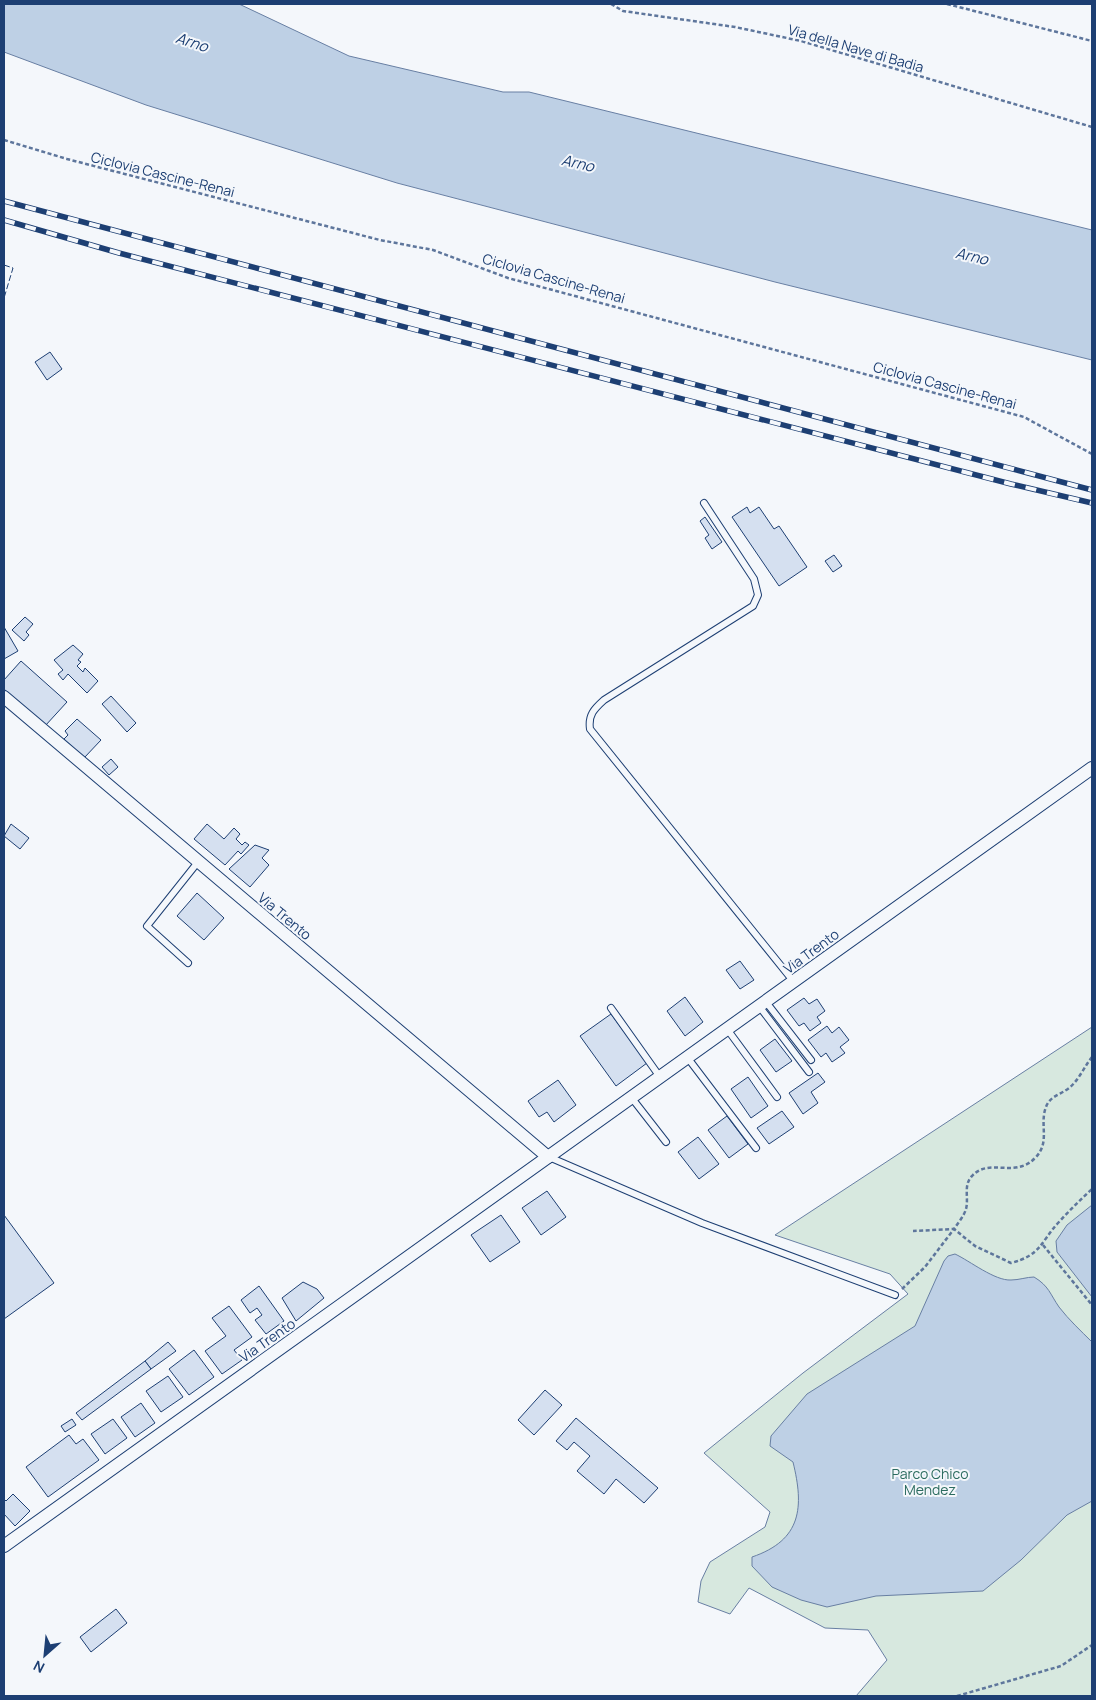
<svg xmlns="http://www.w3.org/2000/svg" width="1096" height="1700" font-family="Manrope,sans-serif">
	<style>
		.green { fill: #d7e8df; stroke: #687fa3 }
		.water { fill: #bed0e5; stroke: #687fa3 }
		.building { fill: #d5e0f0; stroke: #1d3f73 }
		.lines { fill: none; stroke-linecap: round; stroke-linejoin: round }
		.lane-casing { stroke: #1d3f73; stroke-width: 8 }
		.street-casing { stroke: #1d3f73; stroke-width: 14 }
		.path { stroke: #5e769c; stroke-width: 2.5; stroke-dasharray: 4 2.5; stroke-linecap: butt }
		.lane { stroke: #f4f7fb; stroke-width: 6 }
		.street { stroke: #f4f7fb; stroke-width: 12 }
		.rail-casing { stroke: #1d3f73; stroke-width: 5.5 }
		.rail { stroke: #f4f7fb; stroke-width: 4; stroke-dasharray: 11; stroke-linecap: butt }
		.fence { stroke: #1d3f73; stroke-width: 1; stroke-dasharray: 6 2.5; stroke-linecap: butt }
		.labels { text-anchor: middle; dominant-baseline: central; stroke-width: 4; stroke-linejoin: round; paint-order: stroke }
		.street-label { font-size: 14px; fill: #1d3f73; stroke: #f4f7fb }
		.park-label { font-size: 14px; fill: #2c6c60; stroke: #f4f7fb }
		.water-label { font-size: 15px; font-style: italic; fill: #1d3f73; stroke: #f4f7fb }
	</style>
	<rect width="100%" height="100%" fill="#f4f7fb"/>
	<path class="green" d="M1092,1027V1696H856L887,1660L868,1630L825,1628L749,1588L730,1614L698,1602L701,1581L710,1562L765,1527L770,1512L704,1453L803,1373L908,1294L890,1274L775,1235Z"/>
	<g class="water">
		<path d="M4,4H239L349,56L503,92H529L1092,230V360L775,282L397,183L146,105L4,52Z"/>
		<path d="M1092,1205V1297L1057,1252L1056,1241L1067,1225Z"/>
		<path d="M955,1254C970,1261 995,1281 1011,1280C1019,1280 1027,1277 1034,1277C1049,1286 1050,1294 1059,1307C1069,1320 1081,1331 1092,1342V1501L1067,1515L1021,1560L983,1591L876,1596L827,1607L801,1600L772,1587L752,1566V1557C802,1540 804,1507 793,1462L770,1446L771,1436L807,1394L915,1326L944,1261L948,1256Z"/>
	</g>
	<g class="building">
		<path d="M50,352L62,369L47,380L35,362Z"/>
		<path d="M747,507L750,513L759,507L774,529L779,526L807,567L779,586L732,517Z"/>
		<path d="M705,517L722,542L712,549L705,538L709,535L700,521Z"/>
		<path d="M834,555L842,566L833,572L825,561Z"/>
		<path d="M25,617L33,624L26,632L29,635L24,641L12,630Z"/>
		<path d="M4,627L18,651L4,659Z"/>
		<path d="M73,645L83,654L78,660L81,662L77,666L83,672L85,668L98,681L87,693L68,674L63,680L58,674L63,670L54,660Z"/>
		<path d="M21,661L67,702L45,726L4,689V680Z"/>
		<path d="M111,696L136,723L127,732L102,704Z"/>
		<path d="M77,719L101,740L84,758L64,739L68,735L65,731Z"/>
		<path d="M111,759L118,767L109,775L102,767Z"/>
		<path d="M11,824L29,838L20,849L4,836Z"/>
		<path d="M207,824L224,839L234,828L240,834L236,839L242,845L245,842L249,845L241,854L238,851L225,865L194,839Z"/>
		<path d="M255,845L269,850L262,858L269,865L250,887L229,869Z"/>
		<path d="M197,893L224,918L204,940L177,916Z"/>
		<path d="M740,961L754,980L740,989L726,970Z"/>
		<path d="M685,997L703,1022L685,1036L667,1011Z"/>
		<path d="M804,998L809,1004L817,999L825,1011L817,1017L821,1023L810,1031L804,1023L799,1026L787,1010Z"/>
		<path d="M611,1014L647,1063L616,1086L580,1036Z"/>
		<path d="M827,1026L832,1033L839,1027L849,1040L840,1047L845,1053L832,1062L826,1053L821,1057L808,1040Z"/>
		<path d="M775,1039L792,1061L776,1072L760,1050Z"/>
		<path d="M818,1073L825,1082L811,1092L818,1103L803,1114L789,1093Z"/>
		<path d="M748,1077L768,1106L751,1118L731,1089Z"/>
		<path d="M558,1080L576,1105L554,1122L547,1112L539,1117L528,1101Z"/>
		<path d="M782,1111L794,1127L769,1144L757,1128Z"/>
		<path d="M727,1116L748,1144L729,1158L708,1130Z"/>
		<path d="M698,1137L719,1164L699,1179L678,1152Z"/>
		<path d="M547,1191L566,1217L541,1235L522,1208Z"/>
		<path d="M4,1215L54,1283L4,1319Z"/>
		<path d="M501,1215L520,1242L490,1262L471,1235Z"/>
		<path d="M303,1282L317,1289L324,1298L296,1321L282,1298Z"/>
		<path d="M259,1286L284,1321L266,1334L255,1320L262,1315L257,1308L250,1313L241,1300Z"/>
		<path d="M229,1306L252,1337L234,1350L242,1360L222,1374L205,1351L226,1336L212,1318Z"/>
		<path d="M168,1342L176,1351L151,1369L145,1361Z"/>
		<path d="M194,1350L214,1377L189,1395L169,1369Z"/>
		<path d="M145,1361L151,1369L82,1420L76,1413Z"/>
		<path d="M168,1376L183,1397L161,1412L146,1391Z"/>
		<path d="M545,1390L562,1405L534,1435L518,1420Z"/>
		<path d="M141,1403L155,1423L135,1437L121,1417Z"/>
		<path d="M576,1418L658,1488L644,1503L616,1479L604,1494L577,1471L590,1456L574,1442L567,1450L556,1441Z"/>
		<path d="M72,1419L76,1425L65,1432L61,1426Z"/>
		<path d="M113,1419L127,1438L105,1454L91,1434Z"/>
		<path d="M69,1435L76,1444L83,1439L99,1460L48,1497L26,1467Z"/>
		<path d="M13,1494L30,1511L15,1526L4,1514V1499L6,1501Z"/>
		<path d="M116,1609L127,1623L91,1652L80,1637Z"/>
	</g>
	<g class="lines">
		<g class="lane-casing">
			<g id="lane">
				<path d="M704,503L754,579L758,595L753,606L604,700C594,709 588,715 590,729L794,982"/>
				<path d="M188,963L147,926L198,862"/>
				<path d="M766,1002L811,1060"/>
				<path d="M759,1006L809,1072"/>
				<path d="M611,1008L660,1077"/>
				<path d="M727,1029L777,1097"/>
				<path d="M687,1057L756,1148"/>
				<path d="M631,1097L666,1142"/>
				<path d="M549,1157L702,1223L895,1295"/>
			</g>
		</g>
		<g class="street-casing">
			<g id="street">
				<path d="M4,697L548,1157"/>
				<path d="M4,1546L1092,768"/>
			</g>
		</g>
		<g class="path">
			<path d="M611,4L623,11L735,27L801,41L1092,127"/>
			<path d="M947,4L1092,41"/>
			<path d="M4,140L67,159L380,240L433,250L508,278L1024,417L1092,454"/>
			<path d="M1092,1057C1084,1067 1079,1080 1069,1088C1060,1095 1050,1096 1046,1107C1039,1125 1051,1142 1035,1158C1015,1179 989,1157 972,1176C963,1185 969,1198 966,1209C964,1216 958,1223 954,1229L975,1246L1011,1263C1041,1255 1040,1243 1058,1223C1069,1211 1080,1200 1092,1189"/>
			<path d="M1043,1245L1092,1305"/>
			<path d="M902,1289L925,1267L954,1229L913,1231"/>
			<path d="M957,1696L1061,1666L1092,1645"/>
		</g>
		<use href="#lane" class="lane"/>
		<use href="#street" class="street"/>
		<g class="rail-casing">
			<g id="rail">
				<path d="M4,201L1092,490"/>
				<path d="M4,220L119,253L1011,484L1092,503"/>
			</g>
		</g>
		<use href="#rail" class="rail"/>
		<path class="fence" d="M4,265L13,268L4,298"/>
	</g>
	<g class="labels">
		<g class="street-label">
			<text transform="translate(856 48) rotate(16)">Via della Nave di Badia</text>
			<text transform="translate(163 174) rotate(14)">Ciclovia Cascine-Renai</text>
			<text transform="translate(554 278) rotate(16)">Ciclovia Cascine-Renai</text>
			<text transform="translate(945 385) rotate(15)">Ciclovia Cascine-Renai</text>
			<text transform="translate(285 916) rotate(40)">Via Trento</text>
			<text transform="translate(811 951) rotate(-36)">Via Trento</text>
			<text transform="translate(267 1340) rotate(-35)">Via Trento</text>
		</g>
		<g class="park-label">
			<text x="930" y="1473">Parco Chico<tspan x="930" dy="16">Mendez</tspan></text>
		</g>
		<g class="water-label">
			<text transform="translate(192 42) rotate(18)">Arno</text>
			<text transform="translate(578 163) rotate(13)">Arno</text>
			<text transform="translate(972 256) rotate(13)">Arno</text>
		</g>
	</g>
	<rect width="1096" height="1700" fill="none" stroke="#1d3f73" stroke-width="10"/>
	<g transform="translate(45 1655) rotate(207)" stroke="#f4f7fb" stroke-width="4" paint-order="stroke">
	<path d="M0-4L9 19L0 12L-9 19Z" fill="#1d3f73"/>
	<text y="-8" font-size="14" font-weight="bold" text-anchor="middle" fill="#1d3f73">N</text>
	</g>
</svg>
